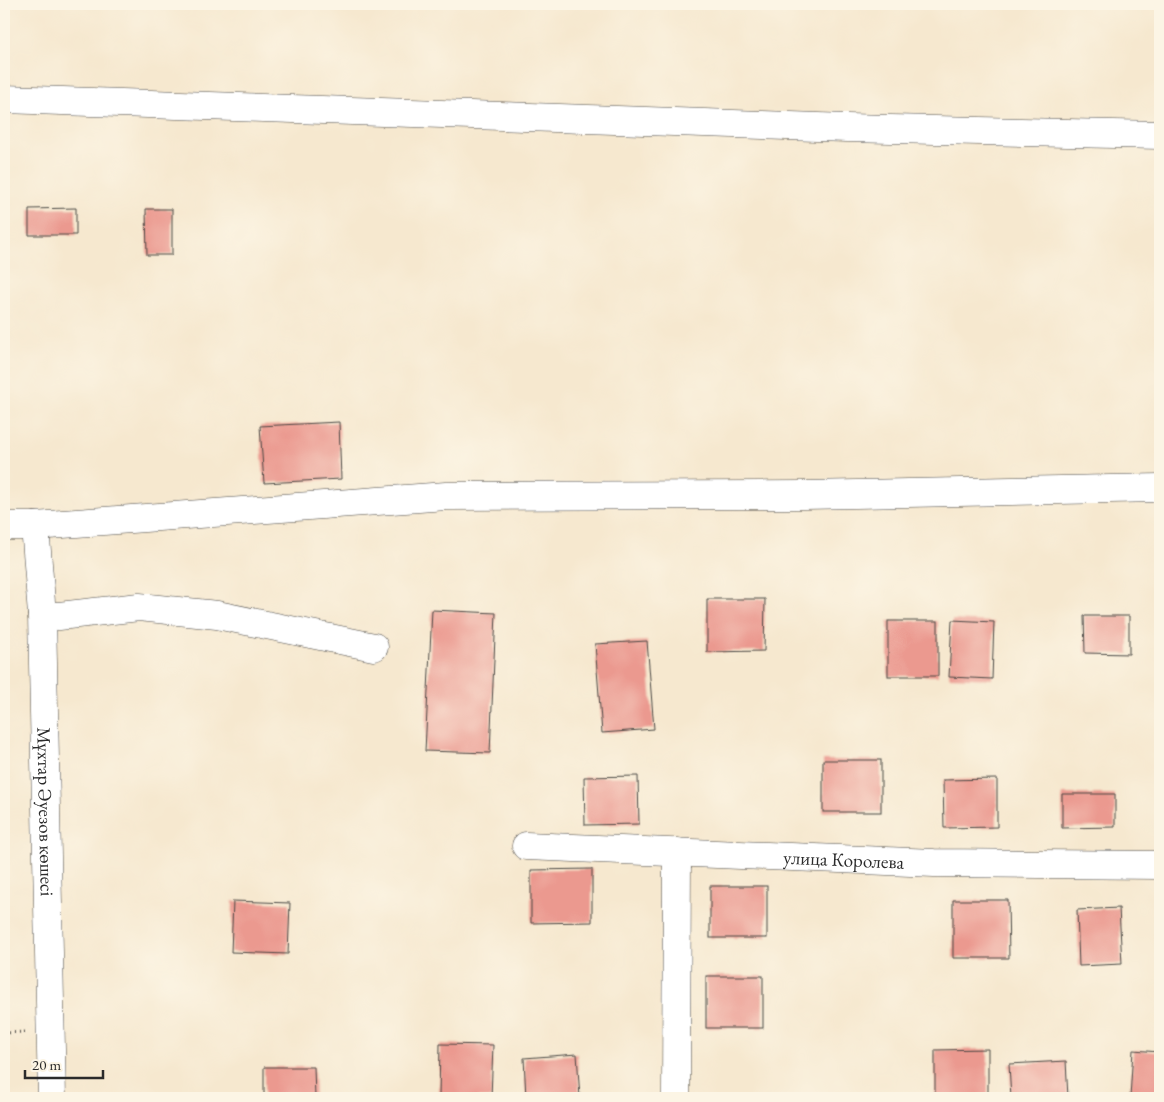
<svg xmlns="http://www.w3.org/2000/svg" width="1164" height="1102" font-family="'EB Garamond',serif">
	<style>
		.building { fill: #eb998f }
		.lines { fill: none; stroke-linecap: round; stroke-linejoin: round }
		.minor-casing { stroke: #494744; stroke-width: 29 }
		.path { stroke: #494744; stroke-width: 3; stroke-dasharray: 1 4; stroke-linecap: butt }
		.minor { stroke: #fff; stroke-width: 28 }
		.labels { text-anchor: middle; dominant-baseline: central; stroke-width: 4.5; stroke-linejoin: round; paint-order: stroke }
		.street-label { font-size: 19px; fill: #2b2b2b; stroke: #fcf5e5 }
	</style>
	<rect width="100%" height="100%" fill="#fcf5e5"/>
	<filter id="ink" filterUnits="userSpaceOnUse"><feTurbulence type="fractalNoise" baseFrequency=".02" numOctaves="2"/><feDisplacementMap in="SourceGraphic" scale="10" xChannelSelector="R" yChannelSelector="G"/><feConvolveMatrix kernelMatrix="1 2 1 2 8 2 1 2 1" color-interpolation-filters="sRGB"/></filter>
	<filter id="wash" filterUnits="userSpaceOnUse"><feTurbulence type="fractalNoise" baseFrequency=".0096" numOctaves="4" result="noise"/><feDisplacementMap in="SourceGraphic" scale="20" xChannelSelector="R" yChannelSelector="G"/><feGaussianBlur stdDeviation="1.12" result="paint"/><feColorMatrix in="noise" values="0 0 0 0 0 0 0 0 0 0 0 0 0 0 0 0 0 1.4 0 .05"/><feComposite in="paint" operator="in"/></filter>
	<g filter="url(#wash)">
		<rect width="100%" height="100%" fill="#f6e8cf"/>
		<g id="blocks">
			<g class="building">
				<path d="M76,208V235H29V209Z"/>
				<path d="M146,209H172V255H147Z"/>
				<path d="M339,422L341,479L264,483L260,426Z"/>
				<path d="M707,599H765L764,651L707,652Z"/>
				<path d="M432,610L496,613L490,753L425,751Z"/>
				<path d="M1084,616H1129V654L1085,653Z"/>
				<path d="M952,620L994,622L992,679L949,677Z"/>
				<rect x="888" y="621" width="50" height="55"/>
				<path d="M647,641L654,729L602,733L595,644Z"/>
				<rect x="823" y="760" width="58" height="52"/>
				<path d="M638,776L639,824L585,825L584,777Z"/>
				<path d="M997,779V827L944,828L943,780Z"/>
				<path d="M1062,794H1115V827L1062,828Z"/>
				<path d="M592,869V922L531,923V870Z"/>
				<rect x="710" y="886" width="57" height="52"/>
				<path d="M953,900H1008L1009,958H953Z"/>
				<path d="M233,901L290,903L288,954L231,952Z"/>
				<path d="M1119,908L1122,964L1079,966L1077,910Z"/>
				<rect x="706" y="976" width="57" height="52"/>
				<path d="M440,1044L493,1045L491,1098H439Z"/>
				<path d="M988,1049V1098H935V1050Z"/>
				<path d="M1133,1050L1160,1052V1098H1130Z"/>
				<path d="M577,1054L580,1098H526L524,1058Z"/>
				<path d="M1066,1061L1068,1098H1011L1009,1064Z"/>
				<path d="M264,1067H314L315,1098H264Z"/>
			</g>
		</g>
	</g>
	<g filter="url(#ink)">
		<use href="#blocks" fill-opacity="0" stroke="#494744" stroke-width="1"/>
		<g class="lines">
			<g class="minor-casing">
				<g id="minor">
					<path d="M4,99L847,128L1160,135"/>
					<path d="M4,526H35L446,496L805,495L1160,488"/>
					<path id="s1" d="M35,526L42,615L52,1098"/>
					<path d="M42,615L59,616L139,607L217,615L374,647"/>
					<path id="s2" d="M526,846L934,863L1160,865"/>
					<path d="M676,1098L677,852"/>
				</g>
			</g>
			<path class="path" d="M4,1033L26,1032"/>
			<use href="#minor" class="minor"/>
		</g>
	</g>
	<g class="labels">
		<g class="street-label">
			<text stroke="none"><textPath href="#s1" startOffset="286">Мұхтар Әуезов көшесі</textPath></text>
			<text stroke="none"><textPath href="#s2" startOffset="318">улица Королева</textPath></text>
		</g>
	</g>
	<rect width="1164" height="1102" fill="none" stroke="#fcf5e5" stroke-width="20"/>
	<path d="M25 1070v8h78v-8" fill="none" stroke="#2b2b2b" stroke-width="2.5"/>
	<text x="32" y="1070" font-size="15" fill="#2b2b2b" stroke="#fcf5e5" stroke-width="4" paint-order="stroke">20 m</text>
</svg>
